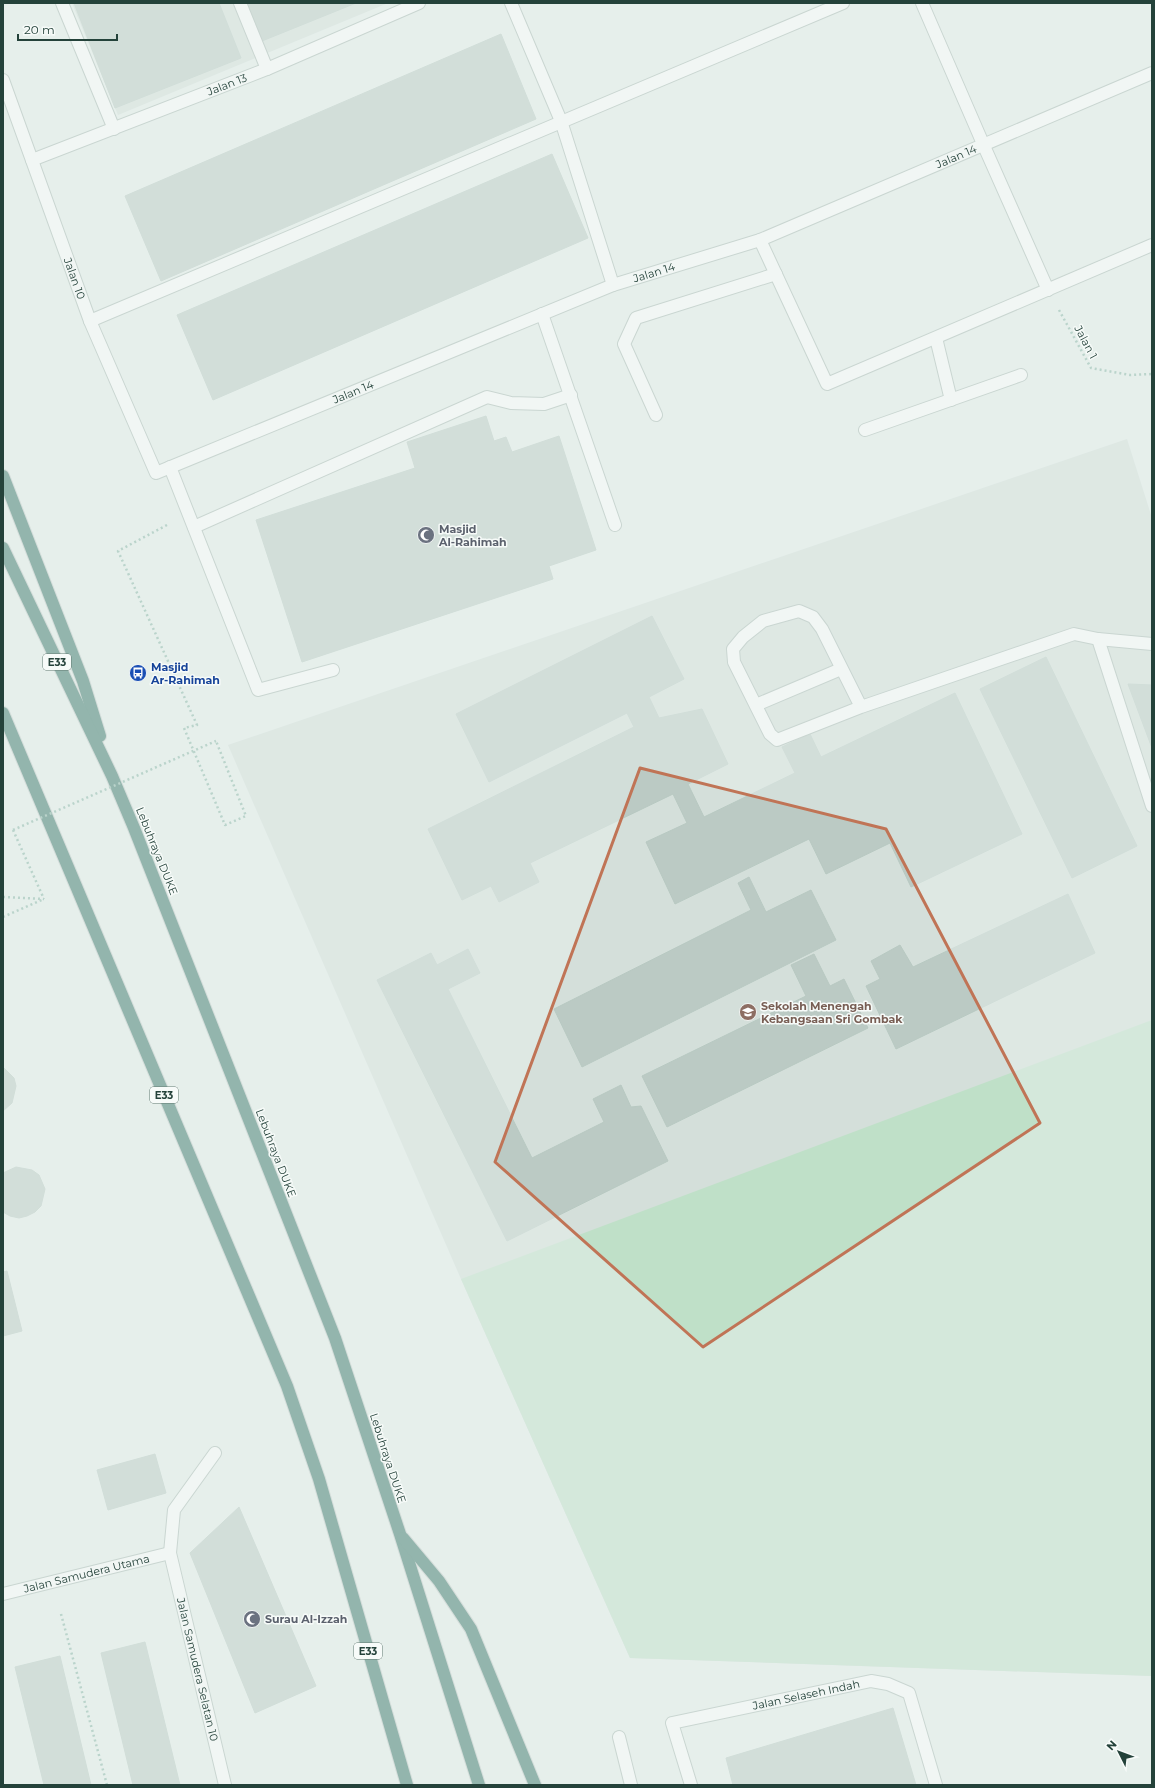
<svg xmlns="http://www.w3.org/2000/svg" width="1155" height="1788" font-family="Montserrat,sans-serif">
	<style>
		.built { fill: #d4dfda }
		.green { fill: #bfe0c8 }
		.building { fill: #bbcac4; stroke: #b8c9c2 }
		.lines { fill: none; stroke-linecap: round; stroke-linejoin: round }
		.minor-casing { stroke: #a8b8b2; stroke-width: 14 }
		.highway-casing { stroke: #c2cac8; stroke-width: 14 }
		.path { stroke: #86b3a5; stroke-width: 2.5; stroke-dasharray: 2 3; stroke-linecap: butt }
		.minor { stroke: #fff; stroke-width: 12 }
		.highway { stroke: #2f6f62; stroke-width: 12 }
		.path-bridge { stroke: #86b3a5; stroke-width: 2.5; stroke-dasharray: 2 3; stroke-linecap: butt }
		.marked { fill: none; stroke: #c07456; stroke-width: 3; stroke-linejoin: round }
		.labels { text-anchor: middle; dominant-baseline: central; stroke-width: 3; stroke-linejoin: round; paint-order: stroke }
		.shield { fill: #f7fbf9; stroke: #637a73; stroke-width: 1 }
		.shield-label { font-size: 10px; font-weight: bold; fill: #24423a }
		.street-label { font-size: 11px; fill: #24423a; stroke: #f7fbf9 }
		.worship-label { font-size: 11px; font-weight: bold; fill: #5b616d; stroke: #f7fbf9; text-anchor: start }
		.transit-label { font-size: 11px; font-weight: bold; fill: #164399; stroke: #f7fbf9; text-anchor: start }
		.education-label { font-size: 11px; font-weight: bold; fill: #785e54; stroke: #f7fbf9; text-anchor: start }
	</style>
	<rect width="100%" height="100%" fill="#e6efeb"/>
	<g class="built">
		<path d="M72,3H388L118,115Z"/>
		<path d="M1127,439L1152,518V1676L630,1658L461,1279L228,745Z"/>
	</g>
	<path class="green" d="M1152,1020V1676L630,1658L461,1279Z"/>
	<g class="building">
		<path d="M74,3H219L241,58L115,108Z"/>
		<path d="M247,3H356L262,41Z"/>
		<path d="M501,34L536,119L161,281L125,196Z"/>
		<path d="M552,154L588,238L213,400L177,315Z"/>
		<path d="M486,416L494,441L506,437L512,452L559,436L596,550L549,566L553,579L302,662L256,520L415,468L407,442Z"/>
		<path d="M652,616L684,679L649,697L659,718L702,709L728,764L688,784L704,817L795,773L782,747L810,734L821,757L955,693L1022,834L911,887L890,843L826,874L809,839L675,904L646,842L687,823L673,794L530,863L539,882L499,902L491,886L462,900L428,829L634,727L627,713L489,782L456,714Z"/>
		<path d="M1046,657L1137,846L1072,878L980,689Z"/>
		<path d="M1128,684L1152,685V748Z"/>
		<path d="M749,877L766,912L811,890L836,940L582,1067L554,1009L751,910L738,883Z"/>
		<path d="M1068,894L1095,953L896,1049L866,986L880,979L871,961L900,945L913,967Z"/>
		<path d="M468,949L480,973L448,989L532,1158L604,1122L593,1099L621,1085L631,1107L641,1106L668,1161L507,1241L377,980L431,953L437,965Z"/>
		<path d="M814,954L830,986L844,979L868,1028L667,1127L642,1076L806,996L791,965Z"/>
		<path d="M3,1067L14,1078L16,1086L12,1103L3,1111Z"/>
		<path d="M16,1167L32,1170L39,1175L45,1189L41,1206L35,1212L27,1216L19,1218L10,1216L3,1212V1173Z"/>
		<path d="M7,1271L22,1331L3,1336V1272Z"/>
		<path d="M155,1454L166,1493L108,1510L97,1470Z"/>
		<path d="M239,1507L316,1686L255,1713L190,1553Z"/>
		<path d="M145,1642L180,1785H133L101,1653Z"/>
		<path d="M60,1656L91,1785H44L15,1667Z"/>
		<path d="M893,1708L916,1785H733L726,1758Z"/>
	</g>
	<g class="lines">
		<g class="minor-casing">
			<g id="minor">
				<path d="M62,3L114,129"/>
				<path d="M240,3L267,69"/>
				<path d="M511,3L561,121L613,285"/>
				<path d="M922,3L984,146L1048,290"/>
				<path id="s1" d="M3,80L90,321L156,473L613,285L760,240L1152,73"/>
				<path id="s2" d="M32,160L267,69L419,3"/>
				<path d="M760,240L827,384L1152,245"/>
				<path d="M542,314L615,525"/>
				<path d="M90,321L843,3"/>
				<path d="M936,338L951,400"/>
				<path d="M656,415L624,344L636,318L776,274"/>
				<path d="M865,430L1021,375"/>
				<path d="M170,467L258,690L333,670"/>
				<path d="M194,527L487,397L511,403L544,404L571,395"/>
				<path d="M1098,639L1152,806"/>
				<path d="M756,705L841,669"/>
				<path d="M861,707L822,629L813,617L799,611L763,621L743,637L733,649L734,662L770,734L777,740L861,707L1074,634L1098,639L1152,644"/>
				<path id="s3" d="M215,1453L174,1510L170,1553L225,1785"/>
				<path id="s4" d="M3,1594L170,1553"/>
				<path d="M619,1737L631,1785"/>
				<path id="s5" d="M691,1785L672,1723L871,1681L888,1684L909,1693L936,1785"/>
			</g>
		</g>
		<g class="highway-casing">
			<g id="highway">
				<path d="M3,476L83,681L100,736"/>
				<path d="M3,548L112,776L134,828L335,1338L400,1534L479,1785"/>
				<path d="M3,713L287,1386L319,1479L407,1785"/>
				<path d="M403,1538L439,1581L471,1629L535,1785"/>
			</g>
		</g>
		<g class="path">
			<path d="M1059,310L1091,368L1130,375L1152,374"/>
			<path d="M167,525L118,551L197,725L184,728L225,825L246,816L216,741"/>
			<path d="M13,830L44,899"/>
			<path d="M3,897L44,899"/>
			<path d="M3,917L44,899"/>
			<path d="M61,1614L107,1785"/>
		</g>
		<use href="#minor" class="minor"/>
		<use href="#highway" class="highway"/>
		<path class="path-bridge" d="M13,830L216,741"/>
	</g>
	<path d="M0 0H1155V1788H0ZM640,768L886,829L1040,1123L703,1347L495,1162Z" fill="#e6efeb" fill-opacity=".55" fill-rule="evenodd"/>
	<path class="marked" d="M640,768L886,829L1040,1123L703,1347L495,1162Z"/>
	<defs>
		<g id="mosque-disc" transform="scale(0.9)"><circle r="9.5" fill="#6b7280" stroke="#f7fbf9"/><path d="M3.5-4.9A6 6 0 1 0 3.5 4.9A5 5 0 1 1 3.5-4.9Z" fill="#fff"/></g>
		<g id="bus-disc" transform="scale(0.9)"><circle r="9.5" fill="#1a4fb4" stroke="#f7fbf9"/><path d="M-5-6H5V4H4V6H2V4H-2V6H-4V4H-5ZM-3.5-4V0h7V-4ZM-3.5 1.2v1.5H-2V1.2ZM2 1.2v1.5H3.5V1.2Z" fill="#fff"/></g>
		<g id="school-disc" transform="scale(0.9)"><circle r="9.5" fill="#8d6e63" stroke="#f7fbf9"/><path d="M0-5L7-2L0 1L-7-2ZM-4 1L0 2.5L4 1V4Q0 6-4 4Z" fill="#fff"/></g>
	</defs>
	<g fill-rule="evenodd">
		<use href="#mosque-disc" x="426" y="535"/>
		<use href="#bus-disc" x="138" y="673"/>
		<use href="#school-disc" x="748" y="1012"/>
		<use href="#mosque-disc" x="252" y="1619"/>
	</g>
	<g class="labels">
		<g class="shield">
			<rect x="43" y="654" width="28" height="16" rx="3"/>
			<rect x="150" y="1087" width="28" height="16" rx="3"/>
			<rect x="354" y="1643" width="28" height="16" rx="3"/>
		</g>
		<g class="shield-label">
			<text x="57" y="662">E33</text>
			<text x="164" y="1095">E33</text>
			<text x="368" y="1651">E33</text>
		</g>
		<g class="street-label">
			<text stroke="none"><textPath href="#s2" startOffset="209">Jalan 13</textPath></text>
			<text stroke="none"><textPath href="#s1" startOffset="1283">Jalan 14</textPath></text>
			<text stroke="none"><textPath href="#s1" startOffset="959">Jalan 14</textPath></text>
			<text stroke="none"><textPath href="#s1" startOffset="211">Jalan 10</textPath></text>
			<text transform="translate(1086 342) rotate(62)">Jalan 1</text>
			<text stroke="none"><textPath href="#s1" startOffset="635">Jalan 14</textPath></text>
			<text transform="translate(157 851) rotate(68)">Lebuhraya DUKE</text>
			<text transform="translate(276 1153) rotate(69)">Lebuhraya DUKE</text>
			<text transform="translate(388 1458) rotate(72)">Lebuhraya DUKE</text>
			<text stroke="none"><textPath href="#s4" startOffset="86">Jalan Samudera Utama</textPath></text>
			<text stroke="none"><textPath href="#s3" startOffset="233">Jalan Samudera Selatan 10</textPath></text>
			<text stroke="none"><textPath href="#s5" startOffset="202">Jalan Selaseh Indah</textPath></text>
		</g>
		<g class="worship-label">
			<text x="439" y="529">Masjid<tspan x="439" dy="13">Al-Rahimah</tspan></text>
			<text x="265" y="1619">Surau Al-Izzah</text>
		</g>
		<g class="transit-label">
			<text x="151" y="667">Masjid<tspan x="151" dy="13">Ar-Rahimah</tspan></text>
		</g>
		<g class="education-label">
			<text x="761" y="1006">Sekolah Menengah<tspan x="761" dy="13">Kebangsaan Sri Gombak</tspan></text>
		</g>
	</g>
	<rect width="1155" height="1788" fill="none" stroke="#24423a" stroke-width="8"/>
	<g transform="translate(1119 1752) rotate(312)" stroke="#f7fbf9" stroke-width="3" paint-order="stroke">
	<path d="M0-3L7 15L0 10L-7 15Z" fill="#24423a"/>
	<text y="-6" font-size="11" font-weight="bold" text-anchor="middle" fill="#24423a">N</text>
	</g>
	<path d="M18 34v6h99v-6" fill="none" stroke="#24423a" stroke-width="2"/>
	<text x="24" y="34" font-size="12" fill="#24423a" stroke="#f7fbf9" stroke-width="3" paint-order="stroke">20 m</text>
</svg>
